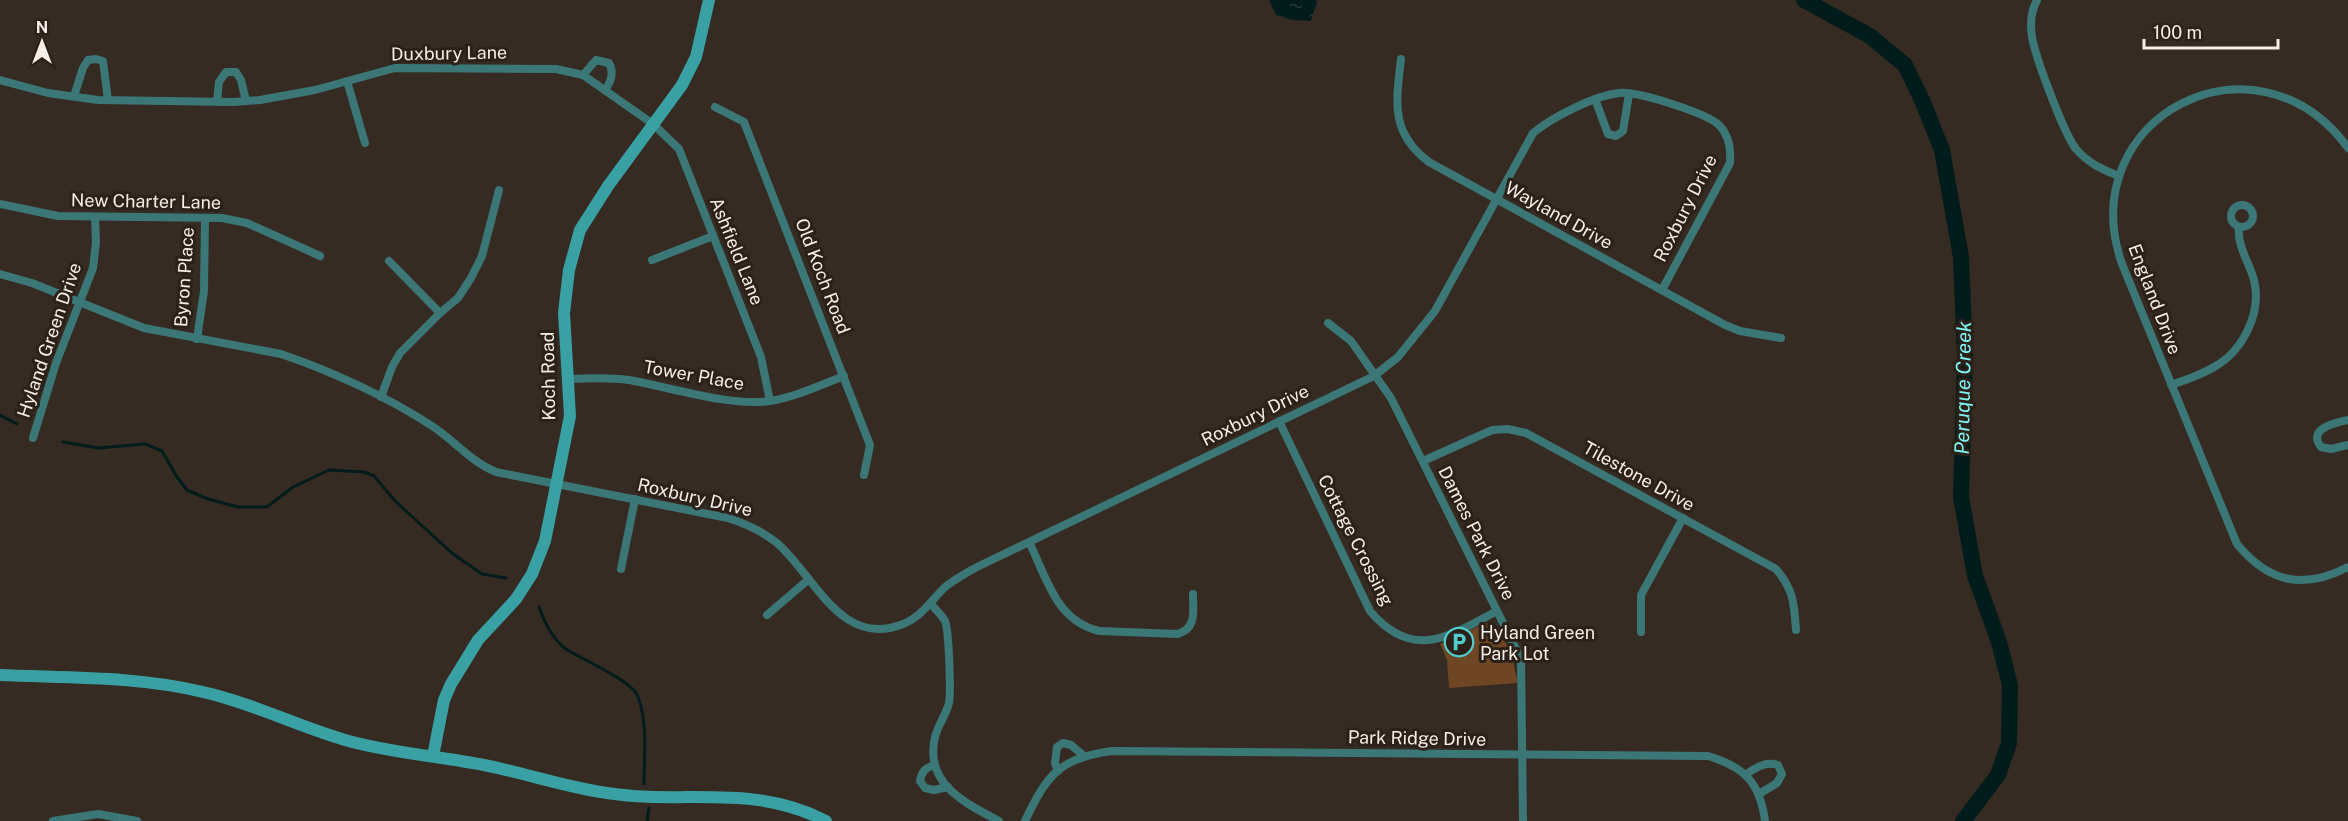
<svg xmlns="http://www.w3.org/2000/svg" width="2348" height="821" font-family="'Public Sans',sans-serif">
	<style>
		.green { fill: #6e4624 }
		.water { fill: url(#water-ripples) }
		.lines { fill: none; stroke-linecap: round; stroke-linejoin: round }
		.stream { stroke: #021b1b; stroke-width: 3 }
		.river { stroke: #021b1b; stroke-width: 16 }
		.street { stroke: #3c7778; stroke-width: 8 }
		.secondary { stroke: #39a1a3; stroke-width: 12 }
		.labels { text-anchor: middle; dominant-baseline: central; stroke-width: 6; stroke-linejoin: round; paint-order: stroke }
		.street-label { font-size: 18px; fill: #f5ede8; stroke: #2c2118 }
		.poi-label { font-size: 18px; fill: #f5ede8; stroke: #2c2118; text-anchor: start }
		.water-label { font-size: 20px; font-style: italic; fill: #7ef5f7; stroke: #2c2118 }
	</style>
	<defs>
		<pattern id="water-ripples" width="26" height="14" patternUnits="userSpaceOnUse" patternTransform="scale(1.5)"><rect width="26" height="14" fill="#021b1b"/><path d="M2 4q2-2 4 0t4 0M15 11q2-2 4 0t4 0" fill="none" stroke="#283c3c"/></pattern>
	</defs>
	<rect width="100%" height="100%" fill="#362b22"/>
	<path class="green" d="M1486,623L1495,626L1510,650L1518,683L1449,688L1447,660L1440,644Z"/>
	<path class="water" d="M1269,0H1316L1317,2L1311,21L1292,20L1276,15Z"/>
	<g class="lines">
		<g class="stream">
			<path d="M0,415L17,424"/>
			<path d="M63,442L98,448L145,444L162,451L177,477L187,490L208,499L238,507H267L293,487L329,470L364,472L374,476L395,501L453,554L482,574L506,578"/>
			<path d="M539,607C544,621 552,639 566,649C581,659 633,681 638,697C648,723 644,756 644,784"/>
			<path d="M647,821L649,808"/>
		</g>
		<path class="river" d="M1804,0L1870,36L1905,65L1922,100L1942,150L1961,257L1965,355L1961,497L1975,576L1999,642L2010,685L2009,743L1998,775L1963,821"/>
		<g class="street">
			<path d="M2037,0C2031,11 2030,24 2032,37C2035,56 2064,134 2076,149C2088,163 2103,170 2119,176"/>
			<path d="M1401,59C1396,102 1390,133 1429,162L1725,325L1740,331L1781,338"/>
			<path d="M583,75L596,60L609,63C614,72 611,82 605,90"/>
			<path d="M0,80L48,93L98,100L234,102L260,100L315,90L395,68L556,69L583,75L653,124L679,149L761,357L770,401"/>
			<path d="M347,81L365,143"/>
			<path d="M74,96L83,68L88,60L96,59L103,61L108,100"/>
			<path d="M1595,99L1608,134L1616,136L1623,131L1629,94"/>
			<path d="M217,102L219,82L226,72H236L241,80L246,101"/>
			<path d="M715,107L744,122L870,445L864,475"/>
			<path d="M2348,148C2256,22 2071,117 2122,264L2237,544C2269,583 2304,590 2348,567"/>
			<path d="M0,204L58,216L222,218L247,223L320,256"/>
			<circle cx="2242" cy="216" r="11"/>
			<path d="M652,260L713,236"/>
			<path d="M389,261L440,313"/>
			<path d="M0,274L32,283L144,328L281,354C331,371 388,397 432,426C455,441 471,462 496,472L728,518C747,524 762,531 777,543C815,576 841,649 903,624C921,617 931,601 944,588C953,580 965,574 975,568L1374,376L1398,357L1435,311L1533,133C1553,117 1593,96 1619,93C1638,91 1706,113 1719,125C1729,135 1731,150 1730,163L1662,290"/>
			<path d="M1328,323L1351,341L1391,398L1521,659L1523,821"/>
			<path d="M197,339L204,291L205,218"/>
			<path d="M569,379C589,378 609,377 629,380C669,387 731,407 770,401C796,397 820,385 844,376"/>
			<path d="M2171,385C2186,380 2201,375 2214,367C2243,351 2262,313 2254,280C2249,262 2237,246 2239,227"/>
			<path d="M381,397L392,367L400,353L440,313L458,298L471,278L482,256L499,190"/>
			<path d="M2348,420C2334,423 2307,429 2321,447L2331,449L2348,445"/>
			<path d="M1279,421L1370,611C1413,662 1450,636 1497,611"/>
			<path d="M33,438L56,363L93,268L96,242L95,217"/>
			<path d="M1423,461L1492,430L1508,429L1526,433L1776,569C1794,590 1794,604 1796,630"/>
			<path d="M1029,542C1047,578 1056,621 1099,631L1178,634C1197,628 1193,611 1193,594"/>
			<path d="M621,569L635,499"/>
			<path d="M930,603C935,609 941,614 945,621C949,630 951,692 949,703C946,715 938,725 935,737C924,784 965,803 999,821"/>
			<path d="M767,615L809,579"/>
			<path d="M1641,632V595L1683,518"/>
			<path d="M935,765C925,768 922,771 920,781L925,788L934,790L948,787"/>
			<path d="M1058,771L1055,763L1057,747L1063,743L1071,745L1084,756"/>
			<path d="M1745,775C1755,768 1765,761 1778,765L1782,774L1777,783L1759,794"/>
			<path d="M53,821L98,814L137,821"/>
			<path d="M1025,821C1047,775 1059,758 1112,751L1708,756C1745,767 1760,783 1765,821"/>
		</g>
		<g class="secondary">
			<path d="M0,675C67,678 137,676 203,692C252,703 297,726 345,740C390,753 438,756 484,765C525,773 565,787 607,793C684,805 752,783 826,821"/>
			<path d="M433,756L444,700L451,684L478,640L516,599L532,574L545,541L570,416L564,313L569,270L580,230L608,186L682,85L696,57L709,0"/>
		</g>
	</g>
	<defs>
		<g id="parking-ring" transform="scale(1.5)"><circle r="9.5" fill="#2c2118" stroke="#52cdcf" stroke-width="1.5"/><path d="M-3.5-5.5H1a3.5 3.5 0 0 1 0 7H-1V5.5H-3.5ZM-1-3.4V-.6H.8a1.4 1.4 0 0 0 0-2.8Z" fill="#52cdcf"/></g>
	</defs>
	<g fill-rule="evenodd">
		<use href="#parking-ring" x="1459" y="642"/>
	</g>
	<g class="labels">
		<g class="street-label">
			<text transform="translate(449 53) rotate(-1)">Duxbury Lane</text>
			<text transform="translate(146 201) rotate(1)">New Charter Lane</text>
			<text transform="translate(1685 208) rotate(-63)">Roxbury Drive</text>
			<text transform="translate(1559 215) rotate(29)">Wayland Drive</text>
			<text transform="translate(737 251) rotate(68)">Ashfield Lane</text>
			<text transform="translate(823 276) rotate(69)">Old Koch Road</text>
			<text transform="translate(184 277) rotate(-86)">Byron Place</text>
			<text transform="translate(2155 299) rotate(69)">England Drive</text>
			<text transform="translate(49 340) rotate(-71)">Hyland Green Drive</text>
			<text transform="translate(694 375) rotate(10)">Tower Place</text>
			<text transform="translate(548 376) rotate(-91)">Koch Road</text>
			<text transform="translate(1255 415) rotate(-26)">Roxbury Drive</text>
			<text transform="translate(1639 476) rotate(29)">Tilestone Drive</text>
			<text transform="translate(695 497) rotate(13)">Roxbury Drive</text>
			<text transform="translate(1477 533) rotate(63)">Dames Park Drive</text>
			<text transform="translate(1356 540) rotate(63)">Cottage Crossing</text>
			<text transform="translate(1417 738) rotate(1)">Park Ridge Drive</text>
		</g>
		<g class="poi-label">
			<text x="1480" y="632">Hyland Green<tspan x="1480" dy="21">Park Lot</tspan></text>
		</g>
		<g class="water-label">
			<text transform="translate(1963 388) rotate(-89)">Peruque Creek</text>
		</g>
	</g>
	<g transform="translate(42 42)" stroke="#2c2118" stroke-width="4.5" paint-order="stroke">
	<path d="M0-4.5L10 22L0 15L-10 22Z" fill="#f5ede8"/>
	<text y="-9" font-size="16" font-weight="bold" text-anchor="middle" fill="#f5ede8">N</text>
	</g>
	<path d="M2144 39v9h134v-9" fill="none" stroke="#f5ede8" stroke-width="3"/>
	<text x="2153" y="39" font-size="18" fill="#f5ede8" stroke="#2c2118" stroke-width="4.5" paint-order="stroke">100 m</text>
</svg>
